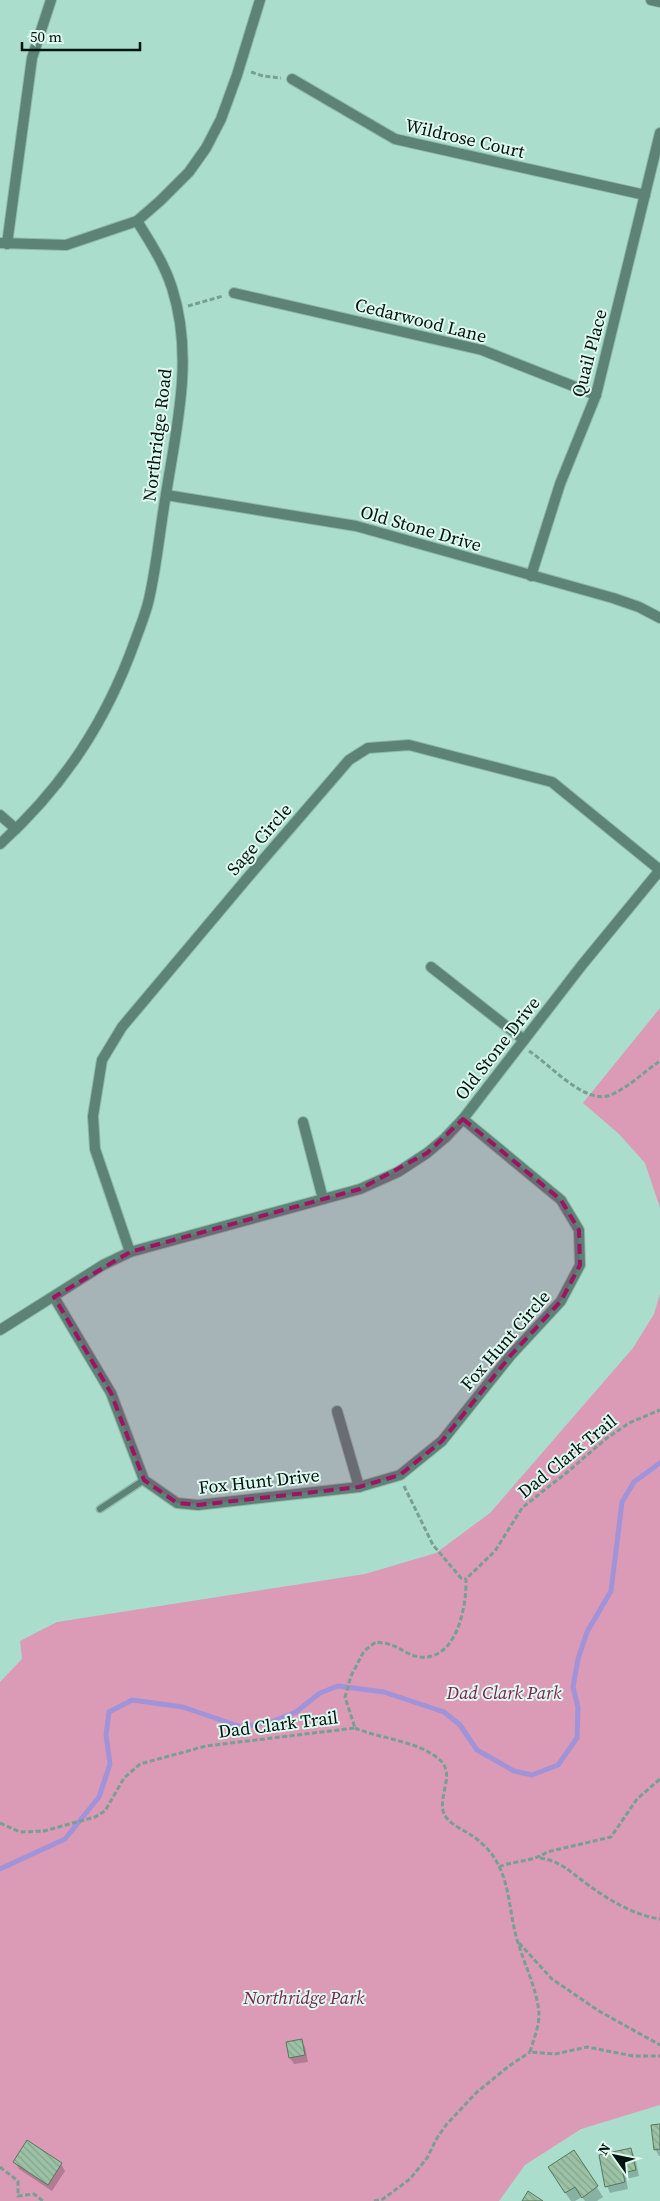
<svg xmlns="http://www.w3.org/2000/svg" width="660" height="2201" font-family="'Source Serif 4',serif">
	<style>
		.green { fill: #db9bb6 }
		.shadow { fill: #0003 }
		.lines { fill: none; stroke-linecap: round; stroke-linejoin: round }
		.stream { stroke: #a093d8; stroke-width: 5 }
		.building { fill: url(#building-back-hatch); stroke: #54785e }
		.service-casing { stroke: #8db9aa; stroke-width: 9 }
		.minor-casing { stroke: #8db9aa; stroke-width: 12 }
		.tertiary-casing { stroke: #8db9aa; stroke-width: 12 }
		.path { stroke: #779f92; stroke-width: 3; stroke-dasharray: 5 2.5; stroke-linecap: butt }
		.service { stroke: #5d8276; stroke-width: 6 }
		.minor { stroke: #5d8276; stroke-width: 10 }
		.tertiary { stroke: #5d8276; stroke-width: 10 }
		.marked { fill: #9d1463; fill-opacity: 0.2; stroke: #9d1463; stroke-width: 4; stroke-dasharray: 10 6; stroke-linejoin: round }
		.labels { text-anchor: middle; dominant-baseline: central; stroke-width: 4; stroke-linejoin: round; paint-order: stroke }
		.street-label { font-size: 18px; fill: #02140e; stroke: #dff8ef }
		.park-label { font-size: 18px; font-style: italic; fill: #7c2351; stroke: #dff8ef }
	</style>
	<defs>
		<pattern id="building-back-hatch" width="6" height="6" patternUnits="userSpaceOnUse" patternTransform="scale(1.25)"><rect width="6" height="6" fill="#9cc1a5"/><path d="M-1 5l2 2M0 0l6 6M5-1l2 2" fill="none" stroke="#85a58d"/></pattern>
	</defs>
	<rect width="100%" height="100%" fill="#abddcc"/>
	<g class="green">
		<path d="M660,1008V1208L645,1163L619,1134L583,1103Z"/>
		<path d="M660,1294V2105L581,2129L525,2165L499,2201H0V1682L22,1659L20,1641L57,1622L365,1574L436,1553L490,1513L633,1348L654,1314Z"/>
	</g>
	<g class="shadow">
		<path d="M301,2040L305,2047L308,2062L294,2064L290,2058Z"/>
		<path d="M660,2125V2156H659L655,2149Z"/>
		<path d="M631,2150L635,2157L639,2176L626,2179L628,2189L610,2193L607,2186Z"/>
		<path d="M574,2151L603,2197L597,2201H585L582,2197L575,2201H571L555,2178Z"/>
		<path d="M15,2162L61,2164L65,2171L52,2191L19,2169Z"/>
	</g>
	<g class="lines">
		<path class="stream" d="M0,1869L65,1839L99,1797L110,1764L106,1735L109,1712L132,1700L183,1707L241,1727L271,1722L296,1712L320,1693L338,1686L384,1692L444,1712L460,1725L477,1750L514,1771L532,1775L558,1765L577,1738L578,1707L573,1687L578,1659L587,1632L611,1591L622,1502L634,1482L660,1463"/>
	</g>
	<g class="building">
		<path d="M302,2039L305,2055L289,2058L286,2042Z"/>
		<path d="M660,2124V2149L654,2150L651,2125Z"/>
		<path d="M27,2140L62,2163L48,2185L13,2162Z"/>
		<path d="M631,2148L636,2170L623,2173L625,2182L605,2187L599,2155Z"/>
		<path d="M574,2150L598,2186L582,2198L575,2187L565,2193L548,2167Z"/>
		<path d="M528,2191L543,2201H522Z"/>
	</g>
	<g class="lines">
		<g class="service-casing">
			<path id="service" d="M100,1509L144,1480"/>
		</g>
		<g class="minor-casing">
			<g id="minor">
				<path d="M651,0L660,2"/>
				<path d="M292,79L395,139L645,195"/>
				<path d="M7,244L32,58L51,0"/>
				<path d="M234,293L482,350L596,395"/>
				<path d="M166,495L356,526L613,598L639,607L660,618"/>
				<path d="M531,576L560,484L596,395L660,133"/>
				<path d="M0,815L16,829"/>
				<path d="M431,967L524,1040"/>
				<path d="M303,1122L323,1199"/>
				<path d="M130,1252L95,1149L93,1116L102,1060L122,1027L249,876L349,760L368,748L409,745L552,782L660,870"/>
				<path d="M54,1297L111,1393L144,1480L177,1503L198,1505L359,1487L400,1475L442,1441L511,1355L561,1301L580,1265L579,1230L561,1200L463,1119"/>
				<path d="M0,1330L103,1265L130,1252L360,1189L398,1172L427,1153L445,1138L463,1119L582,965L660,870"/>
				<path d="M337,1411L359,1487"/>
			</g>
		</g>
		<g class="tertiary-casing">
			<g id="tertiary">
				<path d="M0,243L66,245L137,221L160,201L189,172L206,148L221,119L237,75L260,0"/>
				<path d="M0,844C63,787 106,722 135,641C140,627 146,613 149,599C157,564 160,528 166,494C177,425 194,356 172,288C164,263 150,242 137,221"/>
			</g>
		</g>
		<g class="path">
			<path d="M251,72L263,76L281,78"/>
			<path d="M188,306L223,296"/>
			<path d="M529,1051C550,1064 587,1108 613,1094C630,1086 645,1071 660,1061"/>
			<path d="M404,1486L433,1545L461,1578L466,1579"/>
			<path d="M355,1728C381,1739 419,1741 440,1760C456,1775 437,1796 444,1814C449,1824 462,1829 471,1835C479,1840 490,1850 495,1859C509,1881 509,1907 515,1932C521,1958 538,1989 539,2015C539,2027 533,2041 530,2052L555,2054L587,2047L633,2056H660"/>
			<path d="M0,1823L20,1832L44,1831L95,1817L105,1811L124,1778L140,1764L206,1746L355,1728L345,1697L351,1676L364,1651L376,1642C381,1643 387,1643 391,1645C402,1648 408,1656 420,1657C457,1661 467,1605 466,1579L495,1551L522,1508L543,1491L565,1474L607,1438L629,1423L660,1410"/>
			<path d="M540,1858C561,1861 570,1872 587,1884C609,1900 633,1915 660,1919"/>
			<path d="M499,1867C515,1860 533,1862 547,1852L611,1837L637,1799L660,1779"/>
			<path d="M519,1943L552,1979L599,2011L660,2045"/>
			<path d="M0,2167L18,2181V2196L34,2194L43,2201"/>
			<path d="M374,2201L383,2199L410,2179L427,2158L437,2138L446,2125L476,2093L509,2066L530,2052"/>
		</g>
		<use href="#service" class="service"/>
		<use href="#minor" class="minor"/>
		<use href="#tertiary" class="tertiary"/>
	</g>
	<path class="marked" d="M463,1119L561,1200L579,1230L580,1265L561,1301L511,1355L442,1441L400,1475L359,1487L198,1505L177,1503L144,1480L111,1393L54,1297L130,1252L360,1189L427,1153Z"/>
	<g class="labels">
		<g class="street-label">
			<text transform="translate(465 138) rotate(13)">Wildrose Court</text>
			<text transform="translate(421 320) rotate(14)">Cedarwood Lane</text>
			<text transform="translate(589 353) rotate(-75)">Quail Place</text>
			<text transform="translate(157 435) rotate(-83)">Northridge Road</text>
			<text transform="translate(421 528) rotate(16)">Old Stone Drive</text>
			<text transform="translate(259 839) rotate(-49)">Sage Circle</text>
			<text transform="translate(497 1048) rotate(-52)">Old Stone Drive</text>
			<text transform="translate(505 1340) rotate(-49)">Fox Hunt Circle</text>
			<text transform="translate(567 1456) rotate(-39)">Dad Clark Trail</text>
			<text transform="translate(259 1481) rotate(-6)">Fox Hunt Drive</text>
			<text transform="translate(278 1724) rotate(-7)">Dad Clark Trail</text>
		</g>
		<g class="park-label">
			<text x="504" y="1692">Dad Clark Park</text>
			<text x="304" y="1997">Northridge Park</text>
		</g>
	</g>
	<g transform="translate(615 2156) rotate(303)" stroke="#dff8ef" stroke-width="4" paint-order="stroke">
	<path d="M0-4L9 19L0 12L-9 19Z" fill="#02140e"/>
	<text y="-8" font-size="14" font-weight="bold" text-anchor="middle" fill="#02140e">N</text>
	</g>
	<path d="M22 42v8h118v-8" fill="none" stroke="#02140e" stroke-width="2.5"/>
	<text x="30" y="42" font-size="15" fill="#02140e" stroke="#dff8ef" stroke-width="4" paint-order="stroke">50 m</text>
</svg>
